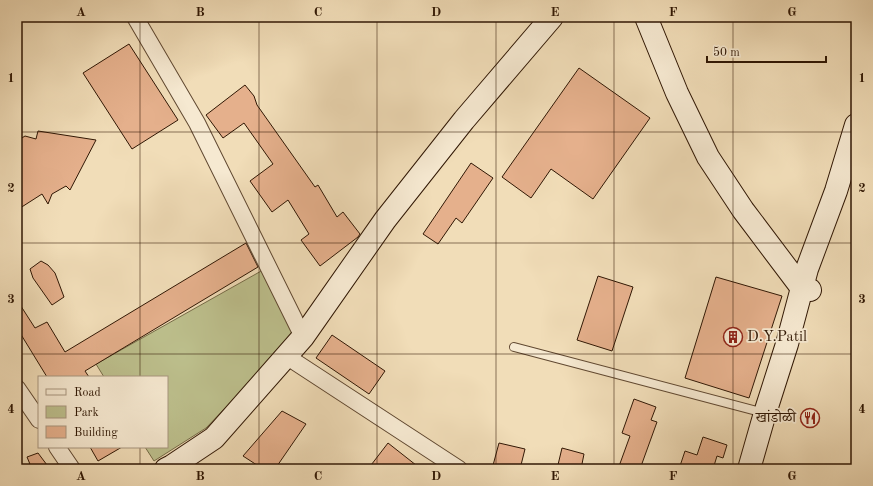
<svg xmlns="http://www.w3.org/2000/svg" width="873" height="486" font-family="'Old Standard TT','Noto Serif Devanagari',serif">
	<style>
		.green { fill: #bdc08d; stroke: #766c48 }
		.building { fill: #e5b08c; stroke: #301704 }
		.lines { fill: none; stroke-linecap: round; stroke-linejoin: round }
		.lane-casing { stroke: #604831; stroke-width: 10 }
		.street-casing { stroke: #604831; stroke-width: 18 }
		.secondary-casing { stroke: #301704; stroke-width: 24 }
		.lane { stroke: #f6e9d1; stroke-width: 8 }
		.street { stroke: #f6e9d1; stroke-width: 16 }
		.secondary { stroke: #f6e9d1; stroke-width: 22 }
		.grid { fill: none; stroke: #301704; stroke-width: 1; stroke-opacity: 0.55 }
		.labels { text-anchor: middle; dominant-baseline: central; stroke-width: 3.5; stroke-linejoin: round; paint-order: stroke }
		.poi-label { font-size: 15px; fill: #301704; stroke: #f6e9d1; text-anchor: start }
		.neatline { fill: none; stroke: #301704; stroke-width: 1.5 }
		.grid-label { font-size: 13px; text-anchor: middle; font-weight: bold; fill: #301704 }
	</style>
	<rect width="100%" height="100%" fill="#f1ddb8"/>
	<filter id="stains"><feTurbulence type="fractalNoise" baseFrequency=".005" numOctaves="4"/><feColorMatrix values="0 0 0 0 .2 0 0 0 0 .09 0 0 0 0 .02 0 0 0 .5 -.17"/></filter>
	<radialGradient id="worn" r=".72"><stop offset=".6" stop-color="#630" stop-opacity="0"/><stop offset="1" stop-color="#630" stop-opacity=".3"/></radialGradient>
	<path class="green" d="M263,270L299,331L206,428L154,461L145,447H167V377H104L96,364Z"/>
	<g class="building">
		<path d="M129,44L178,120L132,149L83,73Z"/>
		<path d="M579,68L650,118L593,199L551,169L531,198L502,177Z"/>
		<path d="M245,85L254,96L257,105L315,187L318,185L337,217L343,212L360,234L358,237L320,266L301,240L309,234L288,200L272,212L250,181L273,164L244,123L223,138L206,115Z"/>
		<path d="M38,131L96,140L70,190L66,186L52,194L48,204L42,194L17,210V141L25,136L36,139Z"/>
		<path d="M471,163L493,178L462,223L456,218L438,244L423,234Z"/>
		<path d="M246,243L258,267L85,371L89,377H47L17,328V300L35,328L47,322L65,352Z"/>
		<path d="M41,261L48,265L55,273L64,297L52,305L33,278L30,269Z"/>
		<path d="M598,276L633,287L612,351L577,340Z"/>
		<path d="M716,277L782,296L749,398L685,378Z"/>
		<path d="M332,335L385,371L369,394L316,358Z"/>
		<path d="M634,399L656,407L651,420L657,422L640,469H618L630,436L622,433Z"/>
		<path d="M282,411L306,424L275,469H263L243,456Z"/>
		<path d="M703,437L727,445L723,458L717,456L713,469H689L680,466L685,451L697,455Z"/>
		<path d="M388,443L421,469H368Z"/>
		<path d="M499,443L525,449L520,469H492Z"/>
		<path d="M90,447H122L98,461Z"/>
		<path d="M562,448L584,454L581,469H557Z"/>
		<path d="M38,453L50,469H32L27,457Z"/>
	</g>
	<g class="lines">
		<g class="lane-casing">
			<path id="lane" d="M514,347L764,413"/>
		</g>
		<g class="street-casing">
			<g id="street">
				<path d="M135,17L197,123L303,337"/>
				<path d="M286,356L459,469"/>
				<path d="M17,388L39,420"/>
				<path d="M57,447L72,469"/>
			</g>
		</g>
		<g class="secondary-casing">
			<g id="secondary">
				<path d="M646,17L677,93L708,157L743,210L801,287L810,290"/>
				<path d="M166,469L172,466L214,438L303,337L385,220L464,120L552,17"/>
				<path d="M749,469L765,413L787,344L807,269L836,191L856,125"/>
			</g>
		</g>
		<use href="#lane" class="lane"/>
		<use href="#street" class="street"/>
		<use href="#secondary" class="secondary"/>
	</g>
	<path class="grid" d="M140,17V377M259,17V469M377,17V469M496,17V469M614,17V469M733,17V469M17,132H856M17,243H856M17,354H856M140,447V469"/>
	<defs>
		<g id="building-ring" transform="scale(1)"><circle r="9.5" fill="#f6e9d1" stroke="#8f2418" stroke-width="1.5"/><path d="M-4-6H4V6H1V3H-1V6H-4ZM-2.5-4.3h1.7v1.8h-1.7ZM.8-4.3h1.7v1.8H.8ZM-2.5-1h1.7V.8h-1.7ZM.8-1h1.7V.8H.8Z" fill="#8f2418"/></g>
		<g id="restaurant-ring" transform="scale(1)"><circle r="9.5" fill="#f6e9d1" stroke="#8f2418" stroke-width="1.5"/><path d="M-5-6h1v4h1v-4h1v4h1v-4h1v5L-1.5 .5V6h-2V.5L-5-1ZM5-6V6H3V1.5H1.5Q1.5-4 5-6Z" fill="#8f2418"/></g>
	</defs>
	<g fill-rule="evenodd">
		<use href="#building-ring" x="733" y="337"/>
		<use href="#restaurant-ring" x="810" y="418"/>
	</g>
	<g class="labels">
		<g class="poi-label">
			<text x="747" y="337">D.Y.Patil</text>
			<text x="796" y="418" text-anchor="end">खांडोळी</text>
		</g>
	</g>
	<rect width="873" height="486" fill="none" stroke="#f1ddb8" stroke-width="44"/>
	<rect x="38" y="376" width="130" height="72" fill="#f6e9d1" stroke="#a7957f"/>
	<rect x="46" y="389" width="20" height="6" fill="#f6e9d1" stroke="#a7957f"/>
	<text x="74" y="396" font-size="12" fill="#301704">Road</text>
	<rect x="46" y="406" width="20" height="12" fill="#bdc08d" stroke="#a7957f"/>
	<text x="74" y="416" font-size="12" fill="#301704">Park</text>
	<rect x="46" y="426" width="20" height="12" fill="#e5b08c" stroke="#a7957f"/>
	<text x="74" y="436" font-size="12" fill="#301704">Building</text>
	<path d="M707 56v6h119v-6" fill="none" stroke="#301704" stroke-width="2"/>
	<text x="713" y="56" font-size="12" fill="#301704" stroke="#f6e9d1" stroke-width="3" paint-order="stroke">50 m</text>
	<rect x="22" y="22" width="829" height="442" class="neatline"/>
	<g class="grid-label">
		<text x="81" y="16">A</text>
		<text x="200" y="16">B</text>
		<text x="318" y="16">C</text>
		<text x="436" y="16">D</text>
		<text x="555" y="16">E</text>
		<text x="673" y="16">F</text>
		<text x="792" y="16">G</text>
		<text x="11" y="82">1</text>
		<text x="862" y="82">1</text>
		<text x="11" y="192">2</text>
		<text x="862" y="192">2</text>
		<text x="11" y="303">3</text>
		<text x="862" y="303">3</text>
		<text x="11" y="413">4</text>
		<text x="862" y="413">4</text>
		<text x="81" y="480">A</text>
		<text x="200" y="480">B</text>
		<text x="318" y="480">C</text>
		<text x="436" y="480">D</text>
		<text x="555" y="480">E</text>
		<text x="673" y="480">F</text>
		<text x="792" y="480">G</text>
	</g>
	<rect width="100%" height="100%" filter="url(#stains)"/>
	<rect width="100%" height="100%" fill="url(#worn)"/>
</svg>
